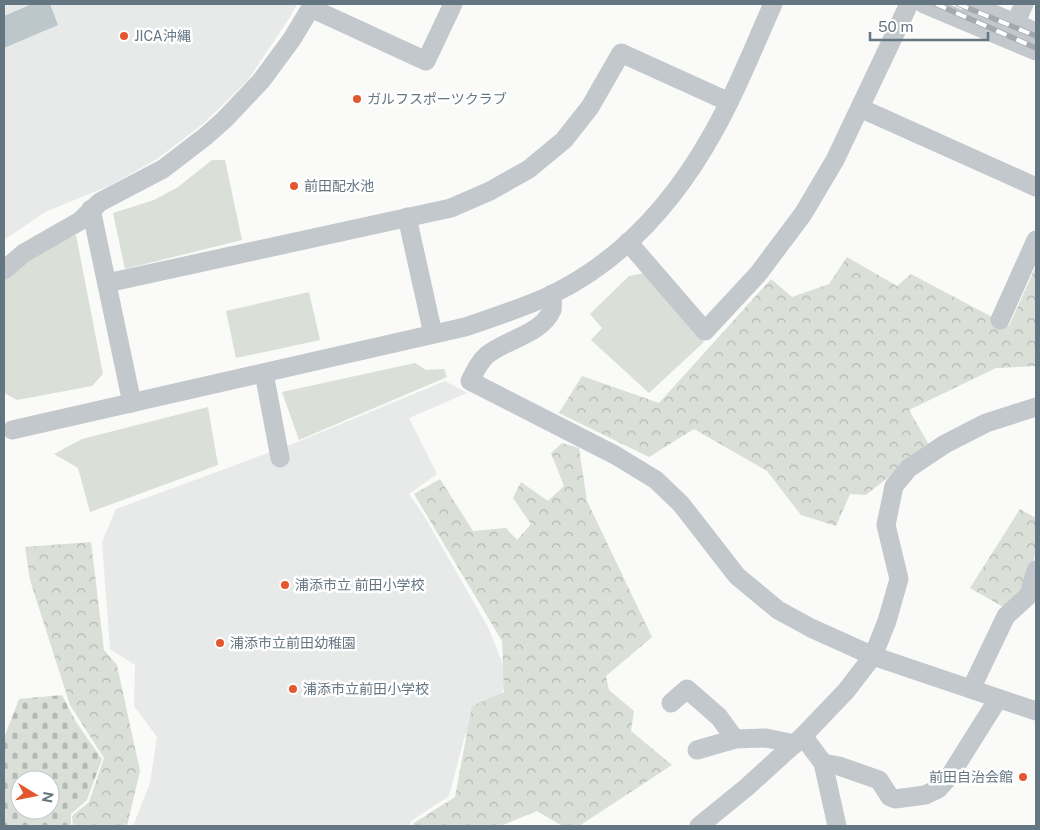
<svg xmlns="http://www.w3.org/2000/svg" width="1040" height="830" font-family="'Public Sans','Noto Sans JP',sans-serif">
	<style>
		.built { fill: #e8e9e9 }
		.green { fill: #dadfd7 }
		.forest { fill: url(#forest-crowns) }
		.cemetery { fill: url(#cemetery-stones); fill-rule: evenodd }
		.water { fill: #bbc7cb }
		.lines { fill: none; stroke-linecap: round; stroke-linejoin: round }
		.minor { stroke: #c3c8cc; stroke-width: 19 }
		.rail-casing { stroke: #a2aab0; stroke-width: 5.5 }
		.rail { stroke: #fff; stroke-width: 4; stroke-dasharray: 11; stroke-linecap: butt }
		.poi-dot { fill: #e4572e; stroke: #fff; stroke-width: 2 }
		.labels { text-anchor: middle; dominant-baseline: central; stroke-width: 5; stroke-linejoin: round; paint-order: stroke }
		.poi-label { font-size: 14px; fill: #657683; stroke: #fff; text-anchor: start }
	</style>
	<defs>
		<pattern id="forest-crowns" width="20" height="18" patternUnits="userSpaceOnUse" patternTransform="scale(1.25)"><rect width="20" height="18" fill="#dadfd7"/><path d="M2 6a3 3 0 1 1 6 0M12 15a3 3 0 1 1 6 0" fill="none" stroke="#b4b9b4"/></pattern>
		<pattern id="cemetery-stones" width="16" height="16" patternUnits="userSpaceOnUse" patternTransform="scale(1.25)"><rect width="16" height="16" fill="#dadfd7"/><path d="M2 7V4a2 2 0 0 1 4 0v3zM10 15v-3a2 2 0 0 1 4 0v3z" fill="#b4b9b4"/></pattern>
	</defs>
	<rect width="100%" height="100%" fill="#fafaf8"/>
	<g class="built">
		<path d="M4,4H297L290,17L248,80L204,123L157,159L111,185L45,212L4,240Z"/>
		<path d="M445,381L467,393L409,418L437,474L409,494L423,514L488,627L510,682L465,735L449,796L411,821L409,826H133L150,783L157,737L134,706L135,665L110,649L102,542L116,509L295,443Z"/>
	</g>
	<g class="green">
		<path d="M212,160H225L242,240L125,269L113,213L154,200L178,187Z"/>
		<path d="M76,235L103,374L92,386L17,400L4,393V279L38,251Z"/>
		<path d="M645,273L704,342L649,393L591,340L602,328L590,314L629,276Z"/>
		<path d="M309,292L320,340L236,358L226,311Z"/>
		<path d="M415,363L426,370L444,369L447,377L299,440L282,392Z"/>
		<path d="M208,407L218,465L90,512L78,468L54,454L82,439Z"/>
	</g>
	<g class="forest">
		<path d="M847,257L897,286L911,274L1009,326L1036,266V366L996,368L909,410L929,445L866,495L850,494L836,526L801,515L767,471L694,429L649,457L559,413L582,376L659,403L771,279L792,297L829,284Z"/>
		<path d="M562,443L579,448L587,501L652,637L606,676L609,690L634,711L631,731L672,765L579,826H562L537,811L500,826H412L414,823L455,797L472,706L504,692L502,641L414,494L440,479L473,531L506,528L517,540L531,524L513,498L521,482L548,501L564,486L551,453Z"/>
		<path d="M1020,509L1036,518V552L1023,594L1005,608L970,588Z"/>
		<path d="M91,542L104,650L117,665L140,771L127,826H73L72,816L89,802L104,758L70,705L30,580L25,547Z"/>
	</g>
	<path class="cemetery" d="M62,695L76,722L102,759L87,800L71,814V826H4V738L19,699ZM20,780H50V810H20Z"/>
	<path class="water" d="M32,4H50L58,25L4,48V16Z"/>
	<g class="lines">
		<g class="minor">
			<path d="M924,4L1036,51"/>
			<path d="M970,4L1036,32"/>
			<path d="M311,8L426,61L453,4"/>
			<path d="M1015,24L1024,4"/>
			<path d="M860,108L1036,187"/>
			<path d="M91,209L132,403"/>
			<path d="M407,217L433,334"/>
			<path d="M628,242L705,331L758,274L803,214L835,160L909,4"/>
			<path d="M4,270L24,253L80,221L100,202L163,169L206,136L224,120L261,81L292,39L313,4"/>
			<path d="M107,283L451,208L490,191L529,169L564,140L590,107L621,53L729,102"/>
			<path d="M552,294C552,299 553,306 552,310C541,335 506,339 487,355C479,362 475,371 470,381L615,455L656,480L681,504L737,576L778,610L811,628L873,656L1036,711"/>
			<path d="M1000,320L1036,240"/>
			<path d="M264,373L280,458"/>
			<path d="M12,430L465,327C494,317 523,308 551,295C623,260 676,200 714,131C737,91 754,46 773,4"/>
			<path d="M971,689L1006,616L1029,595L1036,570"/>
			<path d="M671,703L687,689L719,717L735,739L766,738L795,744"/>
			<path d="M803,736L823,763L837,826"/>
			<path d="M697,750L735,739"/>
			<path d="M823,763L839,766L879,780L890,797L895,799L925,795L938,789L949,777L998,699"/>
			<path d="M699,826L747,787L803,736L846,691L873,656L887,621L899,579L886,525L894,486L909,468L945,444L986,423L1036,407"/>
		</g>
		<g class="rail-casing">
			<g id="rail">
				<path d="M936,4L1036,48"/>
				<path d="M958,4L1036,36"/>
			</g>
		</g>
		<use href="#rail" class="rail"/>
	</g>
	<g class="poi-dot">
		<circle cx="124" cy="36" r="5"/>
		<circle cx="357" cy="99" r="5"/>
		<circle cx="294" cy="186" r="5"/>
		<circle cx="285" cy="585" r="5"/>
		<circle cx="220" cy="643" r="5"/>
		<circle cx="293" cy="689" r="5"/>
		<circle cx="1023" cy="777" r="5"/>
	</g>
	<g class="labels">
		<g class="poi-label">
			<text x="134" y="36">JICA沖縄</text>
			<text x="367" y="99">ガルフスポーツクラブ</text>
			<text x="304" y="186">前田配水池</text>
			<text x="295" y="585">浦添市立 前田小学校</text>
			<text x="230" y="643">浦添市立前田幼稚園</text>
			<text x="303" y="689">浦添市立前田小学校</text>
			<text x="1013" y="777" text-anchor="end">前田自治会館</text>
		</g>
	</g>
	<rect width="1040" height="830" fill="none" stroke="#657683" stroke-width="10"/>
	<g transform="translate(35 795) rotate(100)"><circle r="24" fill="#ffffff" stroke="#c1c8cd"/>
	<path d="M0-4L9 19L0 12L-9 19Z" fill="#e4572e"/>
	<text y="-8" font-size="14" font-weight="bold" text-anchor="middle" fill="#657683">N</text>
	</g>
	<path d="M870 32v8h118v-8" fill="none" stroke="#657683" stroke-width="2.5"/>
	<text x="878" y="32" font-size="15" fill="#657683" stroke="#ffffff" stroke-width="4" paint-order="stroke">50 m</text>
</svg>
